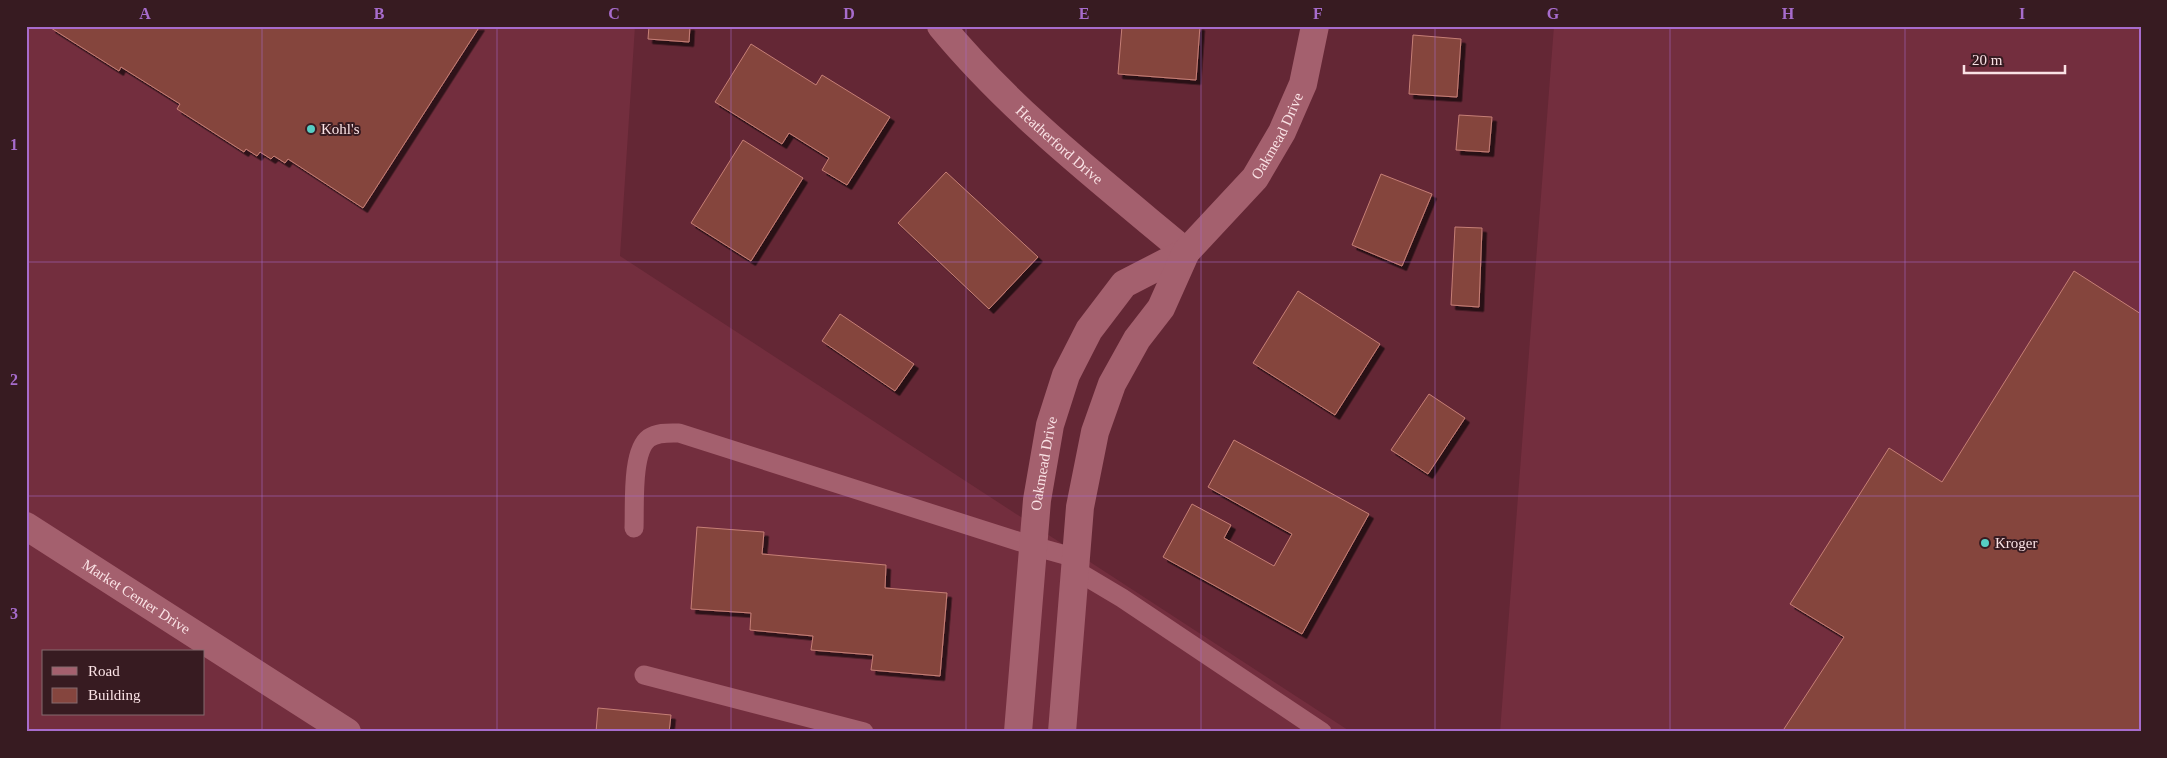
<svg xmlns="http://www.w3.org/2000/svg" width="2167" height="758" font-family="'Times New Roman',serif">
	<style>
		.built { fill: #732e3e; fill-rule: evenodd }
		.building { fill: #85453e; stroke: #c67f76; filter: url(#shadow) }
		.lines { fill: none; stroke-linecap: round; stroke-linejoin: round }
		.lane { stroke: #a4606e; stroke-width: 19 }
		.street { stroke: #a4606e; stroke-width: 28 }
		.grid { fill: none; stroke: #a76ccc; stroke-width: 1; stroke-opacity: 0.55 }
		.poi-dot { fill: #56cec4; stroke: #371b21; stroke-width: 2 }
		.labels { text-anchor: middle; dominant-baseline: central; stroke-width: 4; stroke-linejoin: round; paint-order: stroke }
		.poi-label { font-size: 15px; fill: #fae2e5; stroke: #371b21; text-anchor: start }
		.street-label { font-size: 15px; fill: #fae2e5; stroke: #371b21 }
		.neatline { fill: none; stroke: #a76ccc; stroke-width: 2 }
		.grid-label { font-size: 16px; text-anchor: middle; font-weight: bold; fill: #a76ccc }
	</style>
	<defs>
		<filter id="shadow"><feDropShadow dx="4.5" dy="4.5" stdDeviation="0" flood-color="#0009"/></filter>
	</defs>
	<rect width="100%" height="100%" fill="#642735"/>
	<g class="built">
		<path d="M26,26H635L620,256L1351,732H26ZM44,652H204V714H44Z"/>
		<path d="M1554,26H2141V732H1500Z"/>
	</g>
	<g class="building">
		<path d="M52,26H480L363,208L288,159L285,163L274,156L271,159L260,152L257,156L246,149L244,152L177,109L180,104L121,67L119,71L51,28Z"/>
		<path d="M649,26H690L689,42L648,39Z"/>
		<path d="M1122,26H1200L1196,80L1118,74Z"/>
		<path d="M1413,35L1461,39L1457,97L1409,94Z"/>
		<path d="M751,44L816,85L822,75L890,117L847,185L822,170L829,158L789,133L782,144L715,102Z"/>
		<path d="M1459,115L1492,117L1489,152L1456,150Z"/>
		<path d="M743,140L803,178L751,261L691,223Z"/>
		<path d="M946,172L1038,257L989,309L898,223Z"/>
		<path d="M1381,174L1432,194L1402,266L1352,245Z"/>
		<path d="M1455,227L1482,228L1479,307L1451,305Z"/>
		<path d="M2074,271L2141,314V732H1782L1844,637L1790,604L1889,448L1942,482Z"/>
		<path d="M1298,291L1380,344L1335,415L1253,363Z"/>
		<path d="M840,314L914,364L895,391L822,341Z"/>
		<path d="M1429,394L1465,418L1428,474L1391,450Z"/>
		<path d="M1234,440L1369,514L1302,634L1163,557L1192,504L1231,525L1224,538L1274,566L1292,534L1208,487Z"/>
		<path d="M697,527L764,532L762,554L886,565L885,588L947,593L940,676L871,670L873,655L811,650L813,636L750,630L751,613L691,609Z"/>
		<path d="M598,708L671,715L669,732H596Z"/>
	</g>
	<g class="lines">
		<g class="lane">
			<path d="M634,528C635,506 631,451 649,438C658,432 669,433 679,433L1033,546L1076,558"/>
			<path d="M1075,570L1122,598L1322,732"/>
			<path d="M644,675L864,732"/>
		</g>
		<g class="street">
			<path id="s1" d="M941,26C1012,112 1101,181 1186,252"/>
			<path id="s2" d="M26,526L347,732"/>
			<path id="s3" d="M1018,732L1037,500L1050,425L1066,375L1089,330L1124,284L1186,252"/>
			<path id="s4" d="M1062,732L1080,507L1095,432L1112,384L1137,339L1161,308L1186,252L1255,178L1282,132L1303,84L1315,26"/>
		</g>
	</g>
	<path class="grid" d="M262,26V732M497,26V732M731,26V732M966,26V732M1201,26V732M1435,26V732M1670,26V732M1905,26V732M26,262H2141M26,496H2141"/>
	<g class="poi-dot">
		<circle cx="311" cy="129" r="5"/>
		<circle cx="1985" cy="543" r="5"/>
	</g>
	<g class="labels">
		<g class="poi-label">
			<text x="321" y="129">Kohl's</text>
			<text x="1995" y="543">Kroger</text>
		</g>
		<g class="street-label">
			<text stroke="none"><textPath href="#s4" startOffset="654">Oakmead Drive</textPath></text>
			<text stroke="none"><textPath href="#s1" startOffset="168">Heatherford Drive</textPath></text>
			<text stroke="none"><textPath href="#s3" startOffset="270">Oakmead Drive</textPath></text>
			<text stroke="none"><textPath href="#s2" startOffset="131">Market Center Drive</textPath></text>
		</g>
	</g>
	<rect width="2167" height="758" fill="none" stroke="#371b21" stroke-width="55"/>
	<rect x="42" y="650" width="162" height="65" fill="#371b21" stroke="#856b6f"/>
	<rect x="52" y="667" width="25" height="8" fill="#a4606e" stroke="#856b6f"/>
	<text x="88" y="676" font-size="15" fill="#fae2e5">Road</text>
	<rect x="52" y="688" width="25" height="15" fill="#85453e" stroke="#856b6f"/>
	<text x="88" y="700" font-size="15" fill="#fae2e5">Building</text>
	<path d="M1964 65v8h101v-8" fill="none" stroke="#fae2e5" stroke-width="2.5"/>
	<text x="1972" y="65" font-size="15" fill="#fae2e5" stroke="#371b21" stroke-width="4" paint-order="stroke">20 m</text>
	<rect x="28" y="28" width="2112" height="702" class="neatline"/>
	<g class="grid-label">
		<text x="145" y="19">A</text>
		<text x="379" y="19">B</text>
		<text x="614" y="19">C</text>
		<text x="849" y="19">D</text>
		<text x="1084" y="19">E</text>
		<text x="1318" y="19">F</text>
		<text x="1553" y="19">G</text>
		<text x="1788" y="19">H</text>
		<text x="2022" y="19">I</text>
		<text x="14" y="150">1</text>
		<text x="14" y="385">2</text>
		<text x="14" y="619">3</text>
	</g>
</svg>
